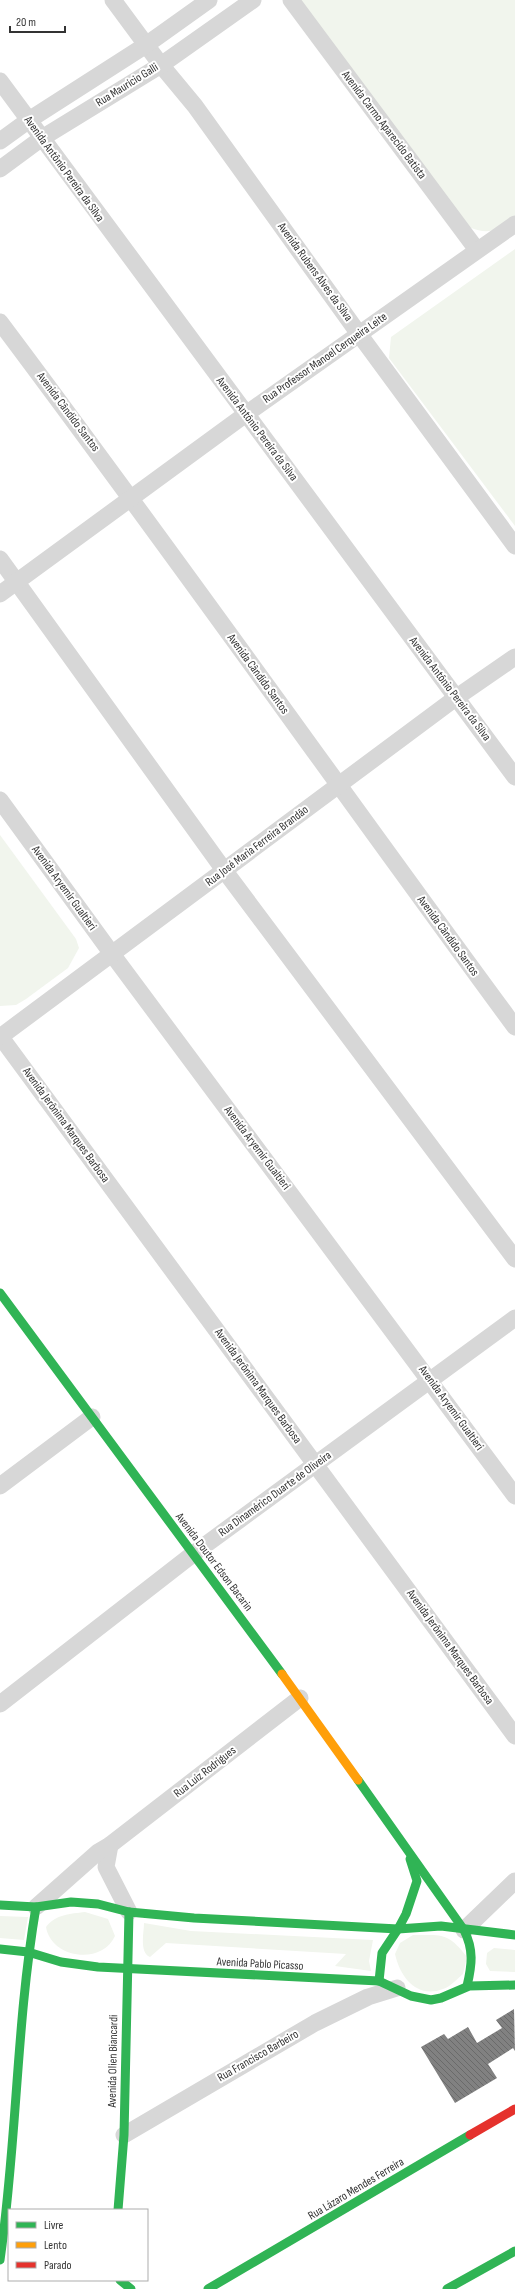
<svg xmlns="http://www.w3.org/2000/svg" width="515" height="2289" font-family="'Sofia Sans Condensed',sans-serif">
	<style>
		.grass { fill: #f1f5ed }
		.building { fill: url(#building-back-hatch) }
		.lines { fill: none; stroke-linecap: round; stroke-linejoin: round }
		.street { stroke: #d7d7d7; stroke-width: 17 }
		.fast { stroke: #30b455; stroke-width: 9 }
		.slow { stroke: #ff9f0a; stroke-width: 9 }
		.jam { stroke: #e5322d; stroke-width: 9 }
		.labels { text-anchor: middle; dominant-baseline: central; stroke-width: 4; stroke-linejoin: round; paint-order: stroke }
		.street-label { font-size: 12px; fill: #333; stroke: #fff }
	</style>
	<defs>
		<pattern id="building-back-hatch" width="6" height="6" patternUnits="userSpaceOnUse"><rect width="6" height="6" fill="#818181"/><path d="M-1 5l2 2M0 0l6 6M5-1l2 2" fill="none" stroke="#6a6a6a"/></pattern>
	</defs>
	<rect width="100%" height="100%" fill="#fff"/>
	<g class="grass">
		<path d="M298,0H515V219C496,229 491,236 469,227Z"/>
		<path d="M515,249V526L389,358L391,337Z"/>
		<path d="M0,835L76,939L79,948L68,968L26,999L16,1005L0,1006Z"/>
		<path d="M85,1912L108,1919L115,1936C101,1966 51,1958 46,1927C56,1914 70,1914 85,1912Z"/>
		<path d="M0,1916L28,1917L24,1940L0,1938Z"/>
		<path d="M144,1923L191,1931L373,1940L369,1961L371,1971L335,1966L346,1954L166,1943L150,1957C139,1952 144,1933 144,1923Z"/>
		<path d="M413,1935C442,1935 448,1932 467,1957L463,1974C458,1978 450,1987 443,1989C417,1999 400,1977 395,1954L400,1943Z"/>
		<path d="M494,1948L515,1950V1972L490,1971L486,1964L487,1953Z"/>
	</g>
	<path class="building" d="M514,2009L515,2051L513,2048L488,2064L497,2078L455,2103L421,2047L444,2034L448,2039L468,2027L477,2043L502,2028L496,2020Z"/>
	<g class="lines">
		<g class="street">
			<path d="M113,0L161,65L195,106L359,334L515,546"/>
			<path d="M291,0L477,250"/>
			<path d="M0,81L515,777"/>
			<path d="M0,141L29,120L146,45L209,0"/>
			<path d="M0,169L42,138L161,65L253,0"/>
			<path d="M0,322C175,555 342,792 515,1027"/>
			<path d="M0,559L224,870L515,1259"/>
			<path d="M0,594L246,414L515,224"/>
			<path d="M0,800L112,954L515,1496"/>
			<path d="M0,1036L515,1736"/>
			<path d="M0,1037L457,697L515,657"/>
			<path d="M0,1486L92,1417"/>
			<path d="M0,1704L193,1554L515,1318"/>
			<path d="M110,1845L106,1867L129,1912"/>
			<path d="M36,1907L98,1852L110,1845L300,1698"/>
			<path d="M464,1930L515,1881"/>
			<path d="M124,2135L315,2023L368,1997L397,1988"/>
		</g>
		<g class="fast">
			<path d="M0,1293L282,1674"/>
			<path d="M358,1780L464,1930"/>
			<path d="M0,1905L36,1907L71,1902L98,1904L129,1912L194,1918L398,1929L441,1926L515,1935"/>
			<path d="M398,1929L406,1914L417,1881L410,1859"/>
			<path d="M464,1930C474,1950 472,1965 467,1986"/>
			<path d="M0,1949L28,1952L61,1962L98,1967L379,1981L411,1996L431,2000L441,1998L469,1986L515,1985"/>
			<path d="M379,1981L382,1953L398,1929"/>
			<path d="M118,2210L124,2135L129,1912"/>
			<path d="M0,2260C17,2143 16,2024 36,1907"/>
			<path d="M120,2280L131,2289"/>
			<path d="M208,2289L470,2135"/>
			<path d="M447,2289L515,2251"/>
		</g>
		<path class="slow" d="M282,1674L358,1780"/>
		<path class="jam" d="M470,2135L515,2109"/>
	</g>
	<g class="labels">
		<g class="street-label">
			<text transform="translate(127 85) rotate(-32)">Rua Mauricio Galli</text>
			<text transform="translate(384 125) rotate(53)">Avenida Carmo Aparecido Batista</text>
			<text transform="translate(64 169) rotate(54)">Avenida Antônio Pereira da Silva</text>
			<text transform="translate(315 272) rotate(54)">Avenida Rubens Alves da Silva</text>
			<text transform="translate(325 358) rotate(-35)">Rua Professor Manoel Cerqueira Leite</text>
			<text transform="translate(68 412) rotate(53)">Avenida Cândido Santos</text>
			<text transform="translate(257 429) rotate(53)">Avenida Antônio Pereira da Silva</text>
			<text transform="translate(258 674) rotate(54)">Avenida Cândido Santos</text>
			<text transform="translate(450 689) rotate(53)">Avenida Antônio Pereira da Silva</text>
			<text transform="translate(257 846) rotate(-37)">Rua José Maria Ferreira Brandão</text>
			<text transform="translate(64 888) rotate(54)">Avenida Aryemir Gualtieri</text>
			<text transform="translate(448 936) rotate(54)">Avenida Cândido Santos</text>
			<text transform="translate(66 1125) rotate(54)">Avenida Jerônima Marques Barbosa</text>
			<text transform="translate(257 1148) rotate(53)">Avenida Aryemir Gualtieri</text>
			<text transform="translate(258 1386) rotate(54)">Avenida Jerônima Marques Barbosa</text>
			<text transform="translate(451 1408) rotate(54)">Avenida Aryemir Gualtieri</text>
			<text transform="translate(275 1494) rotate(-36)">Rua Dinamérico Duarte de Oliveira</text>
			<text transform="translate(214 1562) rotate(53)">Avenida Doutor Edson Bacarin</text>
			<text transform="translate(450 1647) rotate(54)">Avenida Jerônima Marques Barbosa</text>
			<text transform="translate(205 1772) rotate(-38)">Rua Luiz Rodrigues</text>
			<text transform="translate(260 1964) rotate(3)">Avenida Pablo Picasso</text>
			<text transform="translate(258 2056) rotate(-30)">Rua Francisco Barbeiro</text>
			<text transform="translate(113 2061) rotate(-89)">Avenida Olien Biancardi</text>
			<text transform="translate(356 2189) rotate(-31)">Rua Lázaro Mendes Ferreira</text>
		</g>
	</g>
	<rect x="8" y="2209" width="140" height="72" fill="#ffffff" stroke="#adadad"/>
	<rect x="16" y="2222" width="20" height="6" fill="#30b455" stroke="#adadad"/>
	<text x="44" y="2229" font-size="12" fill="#333333">Livre</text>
	<rect x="16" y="2242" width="20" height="6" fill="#ff9f0a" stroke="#adadad"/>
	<text x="44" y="2249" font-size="12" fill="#333333">Lento</text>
	<rect x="16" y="2262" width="20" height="6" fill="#e5322d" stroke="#adadad"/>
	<text x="44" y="2269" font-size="12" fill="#333333">Parado</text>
	<path d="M10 26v6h55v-6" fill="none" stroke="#333333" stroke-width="2"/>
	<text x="16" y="26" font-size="12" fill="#333333" stroke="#ffffff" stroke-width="3" paint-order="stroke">20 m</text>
</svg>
